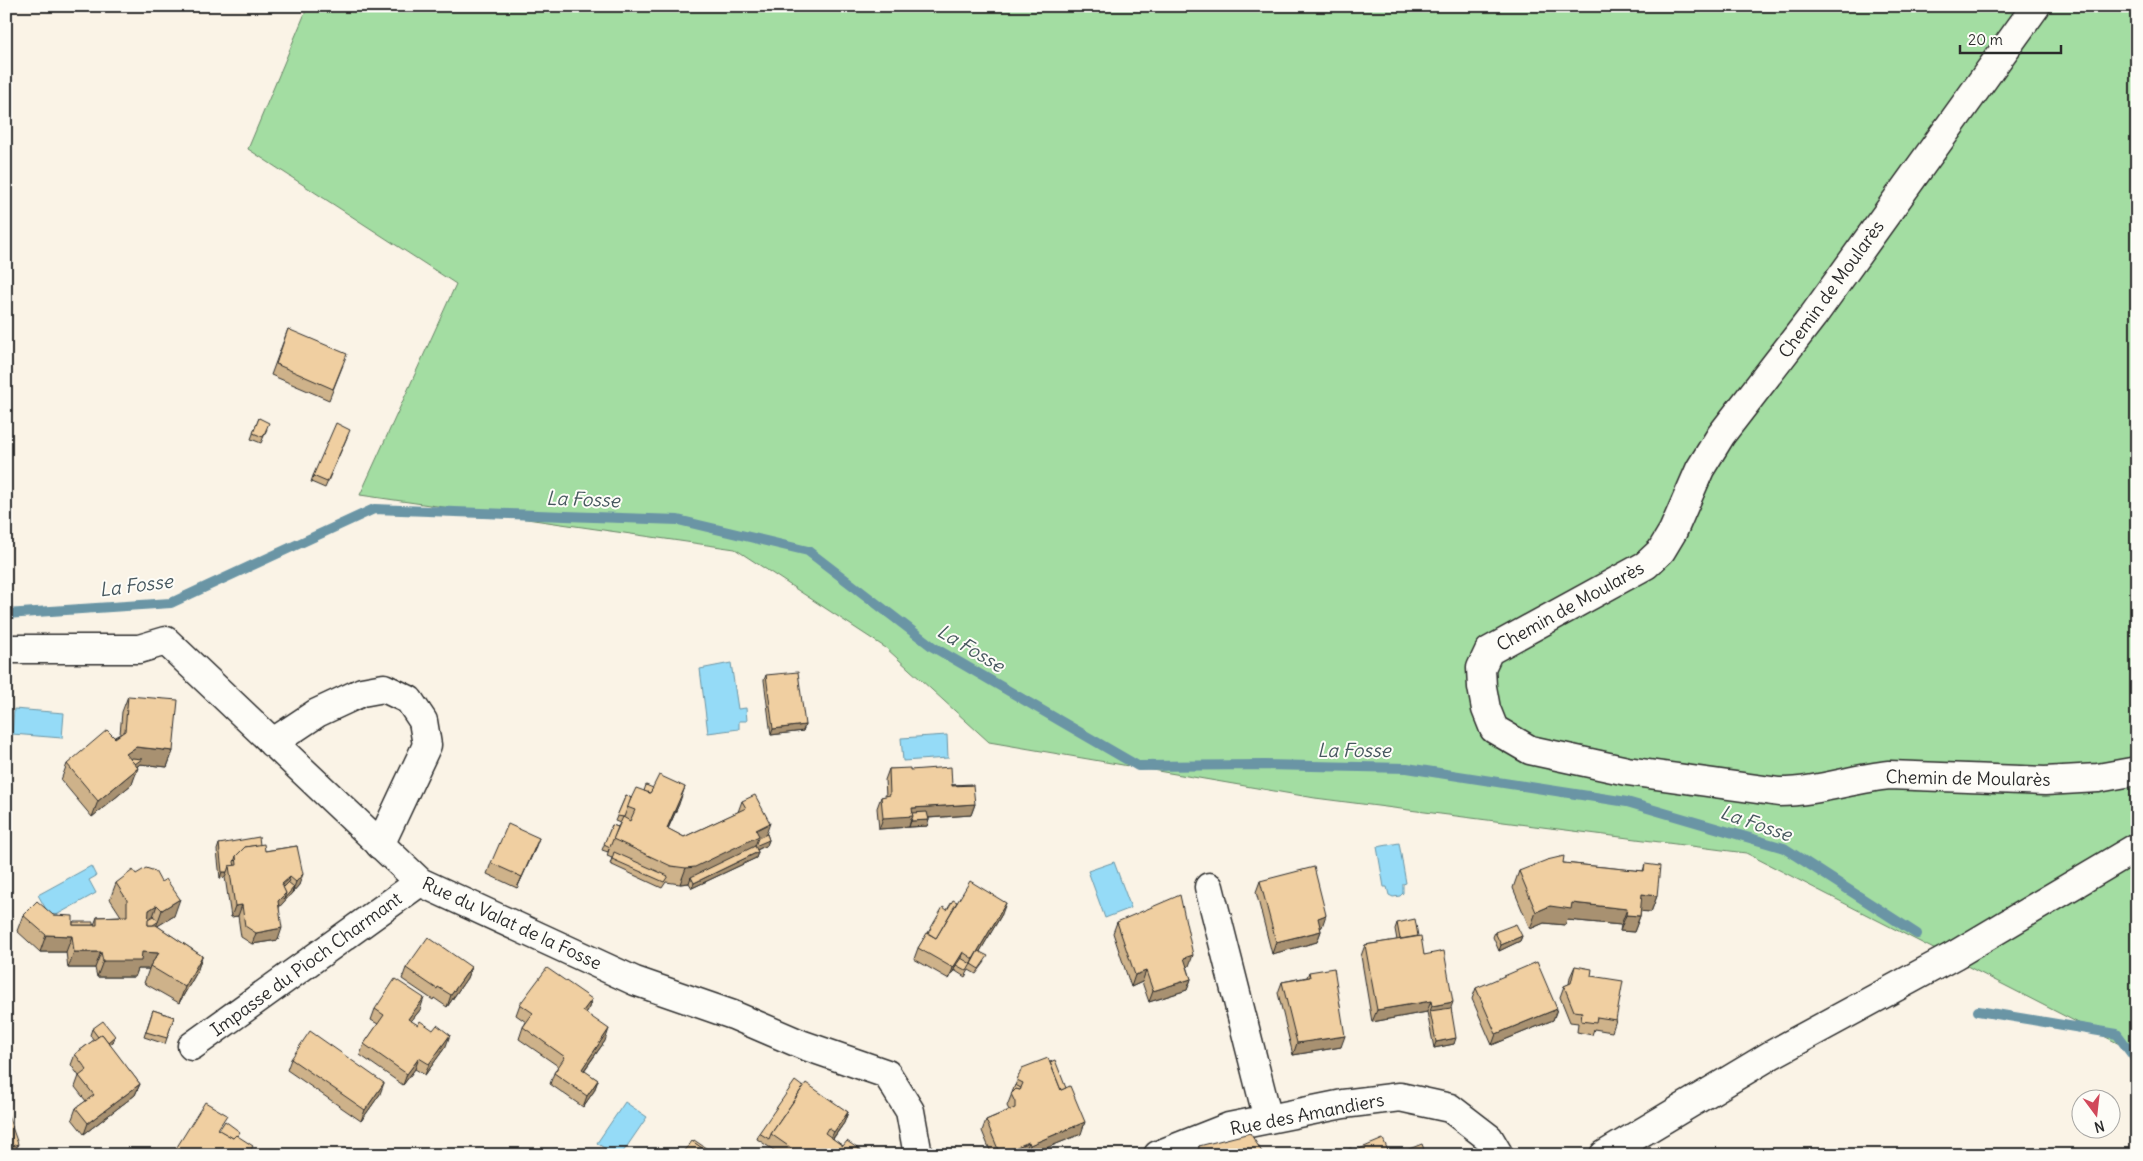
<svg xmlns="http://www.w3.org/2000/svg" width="2143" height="1161" font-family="Delius,sans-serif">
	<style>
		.green { fill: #a3dda2; stroke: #678466 }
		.water { fill: #95dbf7; stroke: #6b95a5 }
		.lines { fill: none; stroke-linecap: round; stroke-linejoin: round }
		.stream { stroke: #6b95a5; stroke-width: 10 }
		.minor-casing { stroke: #2b2b2b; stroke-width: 31 }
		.tertiary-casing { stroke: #2b2b2b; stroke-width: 31 }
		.minor { stroke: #fdfcf7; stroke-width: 28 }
		.tertiary { stroke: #fdfcf7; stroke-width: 28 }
		.wall { fill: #ceb28a; stroke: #2b2b2b }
		.shaded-wall { fill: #a89171; stroke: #2b2b2b }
		.building { fill: #f0cfa1; stroke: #2b2b2b }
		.labels { text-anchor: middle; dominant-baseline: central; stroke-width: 4; stroke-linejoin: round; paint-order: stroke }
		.street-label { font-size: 18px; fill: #2b2b2b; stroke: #fdfcf7 }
		.water-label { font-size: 19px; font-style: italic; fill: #46575e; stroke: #fdfcf7 }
	</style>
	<rect width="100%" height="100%" fill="#faf3e6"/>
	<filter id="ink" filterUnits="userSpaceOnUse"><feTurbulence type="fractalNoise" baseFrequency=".02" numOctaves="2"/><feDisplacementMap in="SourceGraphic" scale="10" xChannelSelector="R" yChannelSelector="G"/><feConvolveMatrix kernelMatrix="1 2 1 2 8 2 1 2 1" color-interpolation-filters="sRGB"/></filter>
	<g filter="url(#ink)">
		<path class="green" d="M308,6H2137V1053L1746,853L1315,798L989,742L886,648L735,549L360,495L456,284L248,149Z"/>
		<g class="water">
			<path d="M731,663L738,709L746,708L747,721H739V729L708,733L700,669Z"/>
			<path d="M14,709L64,713L62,738L12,734Z"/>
			<path d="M947,735L948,758L903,761L901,738Z"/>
			<path d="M1399,843L1406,883L1403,884V893L1400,896L1393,897L1389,895L1387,887H1384L1377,847Z"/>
			<path d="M1114,862L1131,908L1105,918L1088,871Z"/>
			<path d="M91,866L96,876L89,880L96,893L51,918L38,895Z"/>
			<path d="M625,1102L647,1117L621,1155H614L597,1143Z"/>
		</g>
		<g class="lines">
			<g class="stream">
				<path d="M6,614L171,603L374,509L678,520L808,551L933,647L1138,766L1264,765L1407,768L1627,802L1784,848L1917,934"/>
				<path d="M1978,1011L2117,1034L2137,1061"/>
			</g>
			<g class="minor-casing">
				<g id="minor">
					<path d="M2036,6L1813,316L1721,435L1700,469L1673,531L1661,551L1646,565L1489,651L1481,668L1482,687L1486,709L1494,729L1530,750L1627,771L1779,792C1817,792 1851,779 1889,775L2045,781L2098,778L2137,771"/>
					<path d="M6,649H139L166,641L420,882L635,981L733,1015L803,1045L887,1074L910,1111L918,1155"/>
					<path d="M272,743L317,713L362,692L384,688L409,700L423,721L427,745L380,845"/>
					<path d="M1209,887L1268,1119"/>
					<path d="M192,1046L420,882"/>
					<path d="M1158,1155L1229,1127L1343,1104L1400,1097L1450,1108L1489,1138L1499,1155"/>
				</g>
			</g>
			<g class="tertiary-casing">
				<path id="tertiary" d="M1604,1155L1771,1055L1955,955L2137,847"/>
			</g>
			<use href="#minor" class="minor"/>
			<use href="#tertiary" class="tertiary"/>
		</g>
		<g class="wall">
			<path d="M288,329L343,365L329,400L271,375Z"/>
			<path d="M259,418L267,429L261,443L251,439Z"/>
			<path d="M348,435L325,488L311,482L313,476Z"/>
			<path d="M766,675L805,725L803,731L771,735L764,680Z"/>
			<path d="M128,696L173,751L167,767L140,764L137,767L132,784L92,817L61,780L67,764L120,734L122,712Z"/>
			<path d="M889,769L910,770L952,785L975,804L971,815L929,818V820L927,826L879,829L877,808L881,797L886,796L885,780Z"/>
			<path d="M626,795L631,798L679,804L668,829L684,837L738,812L742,801L767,834L769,840L767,845L757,850L758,852L756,858L692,888L689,883L680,884L666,882L662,888L610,864L612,858L607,856L609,849L608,852L602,850L612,825L618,827L620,823L615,821Z"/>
			<path d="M219,844L260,845L265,851L297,846L299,885L279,907L278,940L252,944L241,937L238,916L231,917L225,877L220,878L217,850Z"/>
			<path d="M535,849L517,888L487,874L491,863Z"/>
			<path d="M1563,863L1643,871L1645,864L1657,896L1651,912L1641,911L1640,916L1634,932L1620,931L1621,925L1567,920L1565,925L1544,923L1530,929L1513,888L1519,871Z"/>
			<path d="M136,874L174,916L157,926L202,956L197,972L179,1003L144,983L149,969H138L135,977H97L95,968H68L66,952H40L17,931L23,915H53L73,922L93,925H94L97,917L121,916L110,899L116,883Z"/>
			<path d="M1260,881L1322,927H1320L1321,931L1317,942L1272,954L1256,892Z"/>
			<path d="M957,902L1002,914L980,951L985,962L976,974L969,970L965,977L954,970L949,979L914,959L918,948L928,933L947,910Z"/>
			<path d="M1117,922L1189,966H1187L1191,979L1187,990L1149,1002L1142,982L1131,987L1113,933Z"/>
			<path d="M1397,923L1418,936L1424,955L1451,1008L1454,1044L1434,1048L1427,1012L1372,1022L1361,956L1365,945L1397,940L1395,929Z"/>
			<path d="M1495,932L1522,936L1520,941L1499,951L1493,937Z"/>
			<path d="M1575,966L1591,976L1616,1020L1612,1032L1594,1029L1592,1035L1577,1032L1578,1023L1570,1022L1560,997L1564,986L1569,984L1570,977Z"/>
			<path d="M471,967L467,978L447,1007L434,998L433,1000L402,979L406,968Z"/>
			<path d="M1309,972L1341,1047L1293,1055L1278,993L1282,982L1307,977Z"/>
			<path d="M1476,988L1557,1009L1553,1020L1492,1045L1472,999Z"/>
			<path d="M592,999L588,1010L586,1013L605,1041L584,1071L598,1080L594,1091L583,1107L550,1084L554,1073L558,1066L519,1039L523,1027L526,1022L516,1015L520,1004Z"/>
			<path d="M375,1009L420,1010L411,1021L446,1046L425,1075L415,1069L403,1085L360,1055L364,1044L378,1024L371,1020Z"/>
			<path d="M153,1010L174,1017L165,1044L144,1037Z"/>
			<path d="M92,1029L115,1036L113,1042L109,1044L140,1084L135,1095L84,1134L72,1119L76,1108L86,1101L75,1087L79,1076L71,1065L75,1054L94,1040L90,1035Z"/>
			<path d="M291,1059L380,1094L361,1121L287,1070Z"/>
			<path d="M1022,1068L1081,1134L1029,1155H1026L1025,1153L1021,1155H992L982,1131L986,1120L1009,1110L1007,1106Z"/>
			<path d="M803,1087L848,1112L844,1123L833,1139L843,1146L867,1155H781L757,1139L759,1133Z"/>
			<path d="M1199,1146L1264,1155H1196Z"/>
		</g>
		<g class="shaded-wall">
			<path d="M805,725L803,731L771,735L773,729Z"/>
			<path d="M136,747L173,751L167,767L140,764L126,775V754Z"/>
			<path d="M138,768L132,784L92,817L98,801Z"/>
			<path d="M685,787L679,804L663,839L667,828Z"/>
			<path d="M975,804L971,815L911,819L909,827L879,829L883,818L912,808Z"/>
			<path d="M929,820L927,826L909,827L911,821Z"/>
			<path d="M770,823L764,840H769L767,845L693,881L691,877L689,883L680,884L686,868L756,830Z"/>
			<path d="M539,838L535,849L517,888L522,877Z"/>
			<path d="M758,852L756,858L692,888L694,883Z"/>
			<path d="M222,872H227L225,877L220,878Z"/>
			<path d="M303,874L299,885L292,893L296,882Z"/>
			<path d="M290,877L286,888L281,892L282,884Z"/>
			<path d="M294,887L292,893L274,913L278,901L286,893Z"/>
			<path d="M1642,894L1657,896L1651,912L1636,911Z"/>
			<path d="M180,899L174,916L156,927L162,910Z"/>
			<path d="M1006,903L1002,914L972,965L971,964L973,959Z"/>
			<path d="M1572,903L1627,909L1621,925L1567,920L1565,925L1544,923L1530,929L1536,912L1550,906Z"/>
			<path d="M157,905L151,922L144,925L149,910Z"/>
			<path d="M242,905L238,916L231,917L235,906Z"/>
			<path d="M1326,915L1322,927L1314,929L1318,918Z"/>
			<path d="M1626,915L1640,916L1634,932L1620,931Z"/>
			<path d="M282,928L278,940L252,944L256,933Z"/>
			<path d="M1321,931L1317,942L1272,954L1276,942Z"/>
			<path d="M46,935L72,936L66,952H40Z"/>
			<path d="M1522,936L1520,941L1499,951L1501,945Z"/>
			<path d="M74,952H101L95,968H68Z"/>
			<path d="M142,952L159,953L150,966L149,969H138L135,977H97L103,961Z"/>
			<path d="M963,952L959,963L956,965L954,970L949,979L953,968Z"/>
			<path d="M1193,955L1189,966L1180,969L1184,958Z"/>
			<path d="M202,956L197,972L179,1003L185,987Z"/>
			<path d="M471,967L467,978L447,1007L451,995Z"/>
			<path d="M1146,971L1142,982L1131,987L1135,975Z"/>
			<path d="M1191,979L1187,990L1149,1002L1153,991Z"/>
			<path d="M424,998L420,1010L408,1025V1019Z"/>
			<path d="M592,999L588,1010L579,1023L583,1011Z"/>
			<path d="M1431,1001L1427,1012L1372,1022L1377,1010Z"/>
			<path d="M1453,1002L1449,1013L1430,1011L1432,1006Z"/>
			<path d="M1557,1009L1553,1020L1492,1045L1496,1034Z"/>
			<path d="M609,1029L605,1041L577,1080L582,1069Z"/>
			<path d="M450,1035L446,1046L425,1075L429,1064Z"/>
			<path d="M115,1036L113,1042L102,1051L104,1045Z"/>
			<path d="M1345,1036L1341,1047L1293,1055L1297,1043Z"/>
			<path d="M1456,1038L1454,1044L1434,1048L1436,1042Z"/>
			<path d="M419,1058L415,1069L403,1085L407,1074Z"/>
			<path d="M598,1080L594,1091L583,1107L587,1096Z"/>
			<path d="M384,1083L380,1094L361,1121L365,1110Z"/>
			<path d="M140,1084L135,1095L84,1134L88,1123Z"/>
			<path d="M848,1112L844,1123L826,1148L834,1132Z"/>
			<path d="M1085,1122L1081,1134L1029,1155H1027L1030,1145Z"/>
			<path d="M1029,1142L1025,1153L1021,1155H1000V1154Z"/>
			<path d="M18,1144L14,1155H6V1148Z"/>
		</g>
		<g class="building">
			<path d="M288,329L347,354L333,389L276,364Z"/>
			<path d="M259,418L269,423L263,437L253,433Z"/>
			<path d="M336,423L350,430L327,482L313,476Z"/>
			<path d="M798,672L805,725L773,729L766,675Z"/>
			<path d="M128,696L178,700L173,751L136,747L126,754L138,768L98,801L67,764L107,730L115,738L125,731Z"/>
			<path d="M132,758L142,759L135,764L130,759Z"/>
			<path d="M951,767L952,786L973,785L975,804L912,808L913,816L883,818L881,797L890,795L889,769L910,768V770Z"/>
			<path d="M659,775L685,787L667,828L684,837L746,808L742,801L755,795L770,823L756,830L759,836L695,867L686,868L671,866L613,839L623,817L630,821L635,810L627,807L636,788L650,793Z"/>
			<path d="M971,784V785H952Z"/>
			<path d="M646,785L653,788L650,793L644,791Z"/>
			<path d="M626,795L631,798L624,817L617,816Z"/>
			<path d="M927,812L929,820L911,821L913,816L912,813Z"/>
			<path d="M508,824L539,838L522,877L491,863Z"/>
			<path d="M612,825L618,827L610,847L604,844Z"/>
			<path d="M767,834L769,840L755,846L758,838Z"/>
			<path d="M259,837L260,845L245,847L236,856L234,862L235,866H229L227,872H222L219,844Z"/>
			<path d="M264,844L265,851L297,846L303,874L296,882L290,877L282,884L286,893L278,901L282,928L256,933L245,926L242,905L235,906L229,866L237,865L236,856L245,847Z"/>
			<path d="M755,846L758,852L694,883L691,877Z"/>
			<path d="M614,852L668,876L664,882L612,859Z"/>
			<path d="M1564,856L1563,863L1644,871L1645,864L1660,866L1657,896L1642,894L1640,916L1626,915L1627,909L1572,903L1571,909L1550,906L1536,912L1519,871L1547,860Z"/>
			<path d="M1314,867L1326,915L1318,918L1321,931L1276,942L1260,881Z"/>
			<path d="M146,868L155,871L161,882L166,879L180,899L162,910L157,905L149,910L148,925H156L202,956L185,987L150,966L159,953L142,952L141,961H103L101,952H74L72,936L46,935L23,915L37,901L53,915L73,916V925H97V917L127,916V900L116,883L133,870L136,874Z"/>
			<path d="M970,881L1006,903L973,959L963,952L953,968L918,948L927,933L936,938Z"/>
			<path d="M288,882L294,887L284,899L286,893L283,887Z"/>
			<path d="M1180,895L1193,955L1184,958L1191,979L1153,991L1146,971L1135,975L1117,922Z"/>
			<path d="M953,900L957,902L936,938L928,933L943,907L947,910Z"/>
			<path d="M153,916L159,921L153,925H148V919Z"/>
			<path d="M1415,919L1418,936L1400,939L1397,923Z"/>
			<rect x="73" y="922" width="20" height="3"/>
			<path d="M1516,924L1522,936L1501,945L1495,932Z"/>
			<path d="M1421,936L1424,955L1444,951L1453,1002L1432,1006L1431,1001L1377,1010L1365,945Z"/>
			<path d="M428,937L471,967L451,995L438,987L437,989L406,968Z"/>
			<path d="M978,951L988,956L979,969L971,964Z"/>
			<path d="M961,958L971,964L967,971L956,965Z"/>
			<path d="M1537,962L1557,1009L1496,1034L1476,988Z"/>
			<path d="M1575,966L1592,969L1591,976L1623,981L1616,1020L1597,1017L1596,1023L1581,1021L1582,1012L1574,1011L1564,986L1571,983Z"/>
			<path d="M547,968L592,999L583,1011L609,1029L582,1069L598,1080L587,1096L554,1073L565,1057L523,1027L533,1013L520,1004Z"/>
			<path d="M1334,968L1345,1036L1297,1043L1282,982L1310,977L1309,972Z"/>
			<path d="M395,979L424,998L408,1019L418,1025L420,1021L433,1030L437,1025L450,1035L429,1064L419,1058L407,1074L364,1044L384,1015L375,1009Z"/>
			<path d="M1451,1008L1456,1038L1436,1042L1430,1011Z"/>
			<path d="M153,1010L174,1017L167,1038L146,1032Z"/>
			<path d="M103,1021L115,1036L108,1042L102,1034L98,1037L92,1029Z"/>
			<path d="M310,1031L384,1083L365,1110L291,1059Z"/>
			<path d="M102,1034L140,1084L88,1123L76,1108L94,1095L79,1076L87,1070L75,1054Z"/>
			<path d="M1048,1058L1061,1090L1070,1086L1085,1122L1030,1145L1029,1142L1000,1154L986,1120L1015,1108V1102L1011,1094L1016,1089L1020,1090L1023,1083L1017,1080L1022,1068Z"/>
			<path d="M1055,1060L1066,1088L1061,1090L1050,1062Z"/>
			<path d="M795,1081L803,1087L771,1134L769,1139L759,1133Z"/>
			<path d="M806,1083L848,1112L834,1132L828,1128L825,1133L843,1146L847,1141L867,1155H801L771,1134Z"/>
			<path d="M1015,1085L1021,1088L1020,1090L1016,1089L1012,1093Z"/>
			<path d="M205,1102L227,1115L218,1129L233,1138L236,1135L253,1146L248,1155H172Z"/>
			<path d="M6,1110L18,1144L6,1148Z"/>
			<path d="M225,1121L240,1132L237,1136L236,1135L233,1138L219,1130Z"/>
			<path d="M1250,1133L1264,1155H1199V1146Z"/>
			<path d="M1383,1139L1390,1155H1345Z"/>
			<path d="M694,1140L716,1155H712L693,1142Z"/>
			<path d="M692,1141L712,1155H682Z"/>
			<path d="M1422,1144L1426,1155H1394Z"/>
			<path d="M17,1147L19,1155H14Z"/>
			<path d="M1351,1148L1353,1151L1345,1155H1340L1339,1153Z"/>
			<path d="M1317,1151L1319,1155H1307Z"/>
		</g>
	</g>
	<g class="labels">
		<g class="street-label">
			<text transform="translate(1831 289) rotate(-54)">Chemin de Moularès</text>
			<text transform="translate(1570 606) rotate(-29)">Chemin de Moularès</text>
			<text transform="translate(1968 778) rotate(1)">Chemin de Moularès</text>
			<text transform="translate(512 923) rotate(25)">Rue du Valat de la Fosse</text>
			<text transform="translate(306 964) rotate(-36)">Impasse du Pioch Charmant</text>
			<text transform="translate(1307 1114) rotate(-11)">Rue des Amandiers</text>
		</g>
		<g class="water-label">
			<text transform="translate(583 499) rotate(2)">La Fosse</text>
			<text transform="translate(136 585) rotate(-7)">La Fosse</text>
			<text transform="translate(971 648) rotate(31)">La Fosse</text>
			<text x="1354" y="750">La Fosse</text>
			<text transform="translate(1756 823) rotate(19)">La Fosse</text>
		</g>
	</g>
	<rect width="2143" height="1161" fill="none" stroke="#fdfcf7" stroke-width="25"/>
	<rect x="12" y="12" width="2118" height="1136" fill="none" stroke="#2b2b2b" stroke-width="2" filter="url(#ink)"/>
	<g transform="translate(2096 1114) rotate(165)"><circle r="24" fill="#fdfcf7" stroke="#a9a8a5"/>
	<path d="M0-4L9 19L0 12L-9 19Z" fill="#d1495b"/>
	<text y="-8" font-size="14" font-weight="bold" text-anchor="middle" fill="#2b2b2b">N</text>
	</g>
	<path d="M1960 45v8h101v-8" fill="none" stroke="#2b2b2b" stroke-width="2.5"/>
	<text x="1968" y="45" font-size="15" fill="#2b2b2b" stroke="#fdfcf7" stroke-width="4" paint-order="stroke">20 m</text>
</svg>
